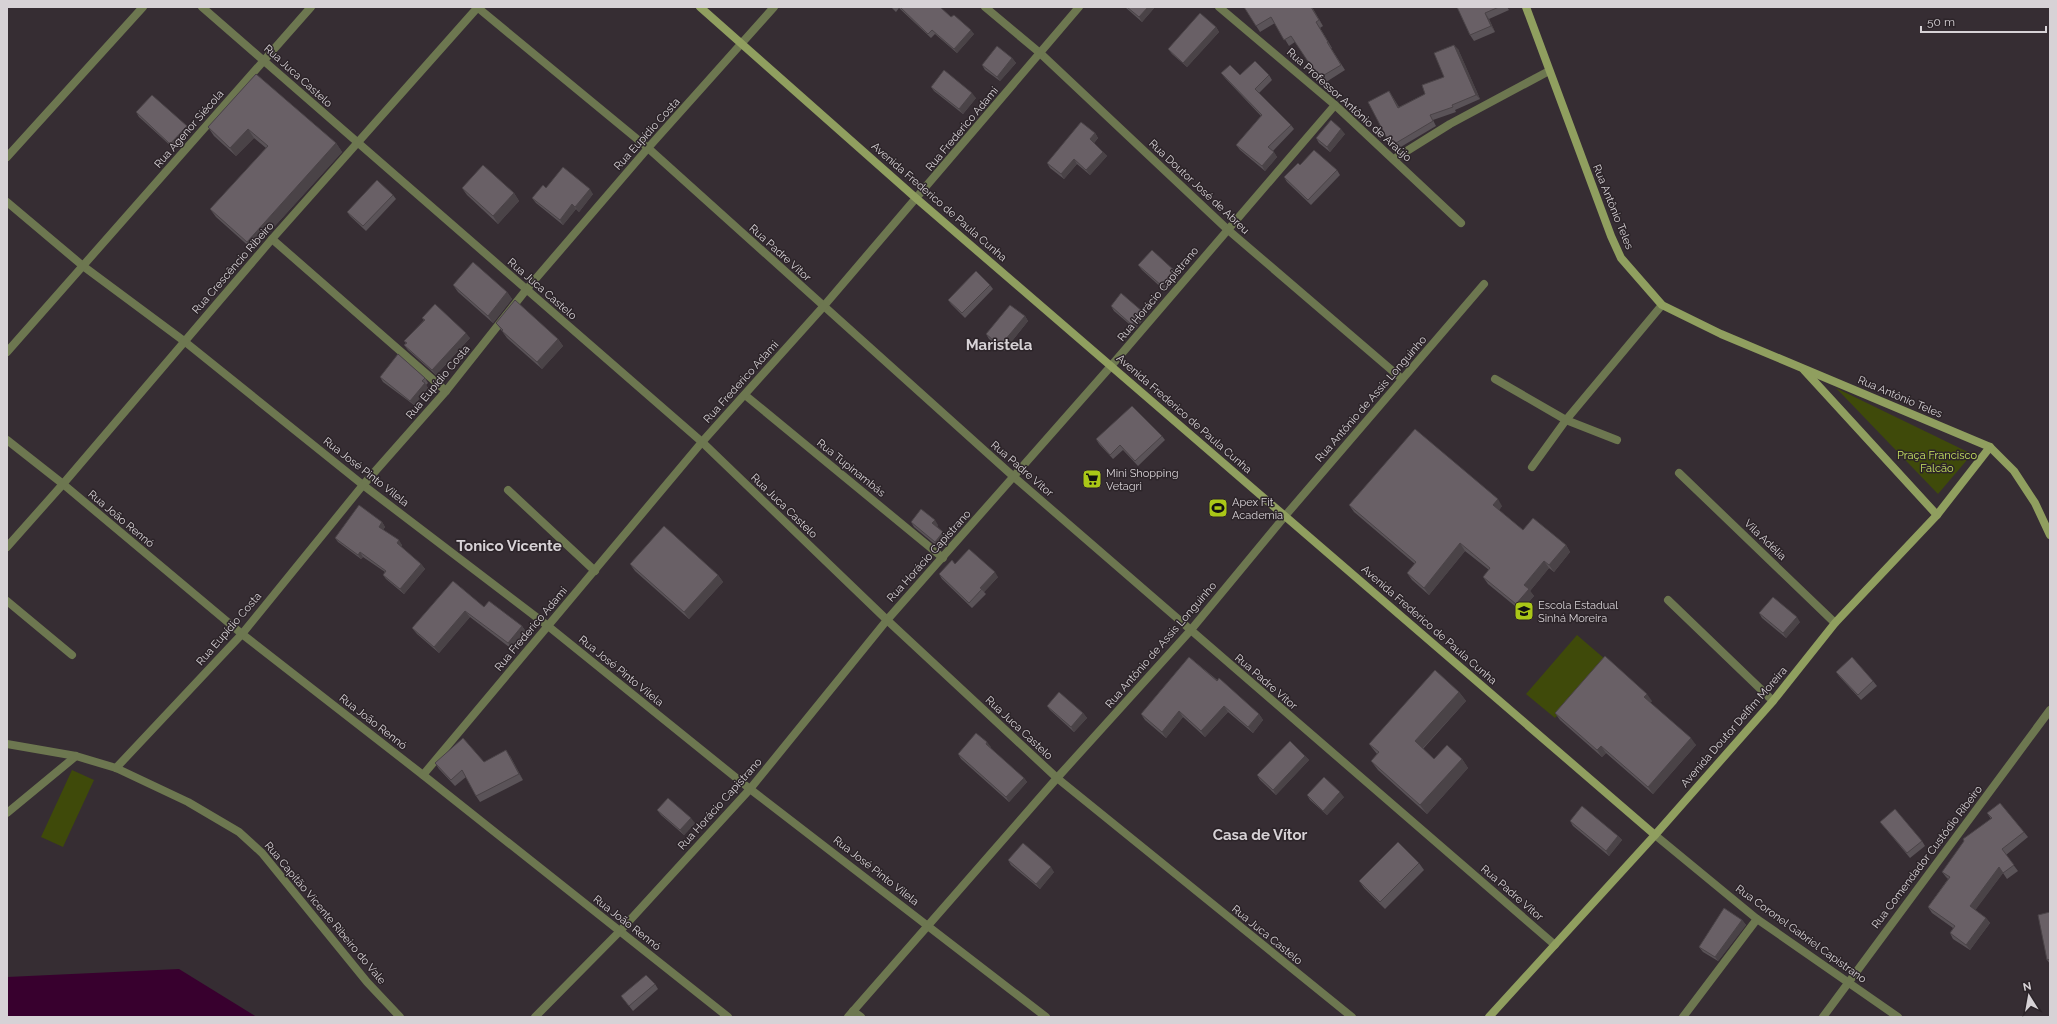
<svg xmlns="http://www.w3.org/2000/svg" width="2057" height="1024" font-family="Raleway,sans-serif">
	<style>
		.green { fill: #3f4a0a }
		.water { fill: #38002e }
		.lines { fill: none; stroke-linecap: round; stroke-linejoin: round }
		.lane { stroke: #6d7750; stroke-width: 8 }
		.street { stroke: #6d7750; stroke-width: 8 }
		.secondary { stroke: #909f5f; stroke-width: 8 }
		.wall { fill: #5a5358 }
		.shaded-wall { fill: #4a4347 }
		.building { fill: #696066; stroke: #4a4347 }
		.labels { text-anchor: middle; dominant-baseline: central; stroke-width: 3; stroke-linejoin: round; paint-order: stroke }
		.street-label { font-size: 11px; fill: #d7d2d6; stroke: #2c2429 }
		.park-label { font-size: 11px; fill: #c9e561; stroke: #2c2429 }
		.poi-label { font-size: 11px; fill: #d7d2d6; stroke: #2c2429; text-anchor: start }
		.district-label { font-size: 15px; font-weight: bold; fill: #d7d2d6; stroke: #2c2429 }
	</style>
	<rect width="100%" height="100%" fill="#362d33"/>
	<g class="green">
		<path d="M1836,388L1972,454L1938,494Z"/>
		<path d="M1577,635L1606,660L1555,718L1526,694Z"/>
		<path d="M72,770L94,780L63,847L41,837Z"/>
	</g>
	<path class="water" d="M179,969L257,1017H7V977Z"/>
	<g class="lines">
		<g class="lane">
			<path d="M508,490L595,571"/>
			<path d="M7,813L76,756"/>
			<path d="M853,1011L861,1017"/>
			<path d="M1683,1017L1757,919"/>
		</g>
		<g class="street">
			<path d="M202,7L702,442L887,620L1057,778L1352,1017"/>
			<path d="M477,7L648,148L1014,477L1555,945"/>
			<path d="M985,7L1040,53L1227,229L1402,379"/>
			<path d="M1219,7L1335,105L1461,223"/>
			<path d="M7,157L143,7"/>
			<path d="M1394,159L1450,124L1549,71"/>
			<path d="M7,202L83,266L184,341L363,485L548,626L750,789L1046,1017"/>
			<path d="M272,239L446,391"/>
			<path d="M7,352L311,7"/>
			<path d="M1495,379L1566,420L1617,440"/>
			<path d="M745,395L943,558"/>
			<path d="M7,440L63,484L242,634L423,775L728,1017"/>
			<path d="M1532,467L1566,420L1662,305"/>
			<path d="M1679,473L1835,623"/>
			<path d="M7,547L63,484L272,239L478,7"/>
			<path d="M1668,600L1773,701"/>
			<path d="M7,601L72,655"/>
			<path d="M7,744L76,756L116,768L188,802L239,832L262,853L367,982L400,1017"/>
			<path d="M116,768L242,634L363,485L446,391L526,290L648,148L774,7"/>
			<path d="M423,775L702,442L823,307L1079,7"/>
			<path d="M1655,835L1757,919L1898,1017"/>
			<path d="M535,1017L620,931L750,789L887,620L1111,366L1335,105"/>
			<path d="M848,1017L1057,778L1190,631L1285,516L1484,284"/>
			<path d="M1823,1017L2050,710"/>
		</g>
		<g class="secondary">
			<path d="M700,7L917,199L1655,835"/>
			<path d="M1526,7L1611,236L1621,258L1662,305L1721,334L1990,447L2014,471L2035,503L2050,535"/>
			<path d="M1804,370L1937,515"/>
			<path d="M1489,1017L1655,835L1773,701L1835,623L1937,515L1990,447"/>
		</g>
	</g>
	<g class="wall">
		<path d="M891,7H940L951,17L974,34L957,53L935,34L931,38L899,8L896,12Z"/>
		<path d="M1125,7H1155L1142,22Z"/>
		<path d="M1244,7H1312L1323,26L1320,28L1332,48H1331L1345,70L1323,84L1295,42L1289,46L1275,23L1260,32Z"/>
		<path d="M1457,7H1507L1509,10L1489,19L1495,32L1474,41L1470,35Z"/>
		<path d="M1216,27L1219,32L1187,67L1172,54L1168,49Z"/>
		<path d="M1458,49L1480,99L1455,110L1456,112L1433,120L1436,126L1394,151L1391,146L1389,91L1399,107L1425,94L1444,77Z"/>
		<path d="M1012,58L1016,63L1000,81L985,70L982,65Z"/>
		<path d="M1221,73L1240,75H1269L1272,80L1259,93L1291,125L1294,129L1273,151L1277,157L1265,171L1240,150L1236,145L1261,116L1225,78Z"/>
		<path d="M256,74L336,143L342,152L253,250L216,217L210,209L266,148L254,138L236,156L214,136L208,127Z"/>
		<path d="M931,87L976,98L963,114L934,91Z"/>
		<path d="M136,112L187,126L190,131L173,148L139,117Z"/>
		<path d="M1095,133L1098,138L1094,143L1107,156L1090,175L1077,164L1064,179L1050,168L1047,163Z"/>
		<path d="M1345,134L1330,152L1319,143L1316,138Z"/>
		<path d="M1300,165L1337,170L1340,175L1311,205L1287,182L1284,177Z"/>
		<path d="M462,188L514,193L519,201L498,224L467,195Z"/>
		<path d="M546,188L593,194L579,212L576,209L563,225L536,203L532,198Z"/>
		<path d="M393,195L396,199L366,231L350,216L347,212Z"/>
		<path d="M1138,265L1179,276L1165,291L1142,270Z"/>
		<path d="M453,285L507,292L512,299L493,323L458,292Z"/>
		<path d="M990,285L993,289L965,318L951,304L948,300Z"/>
		<path d="M1111,306L1146,316L1135,329L1114,311Z"/>
		<path d="M1025,316L1028,321L1004,351L989,339L986,334Z"/>
		<path d="M422,318L470,338L436,375L408,350L404,345L406,343L404,341L424,320Z"/>
		<path d="M496,323L558,339L563,346L542,369L507,338Z"/>
		<path d="M380,377L425,378L428,383L426,385L428,388L414,405L383,382Z"/>
		<path d="M1162,436L1165,440L1138,466L1123,450L1113,459L1099,444L1096,439Z"/>
		<path d="M1349,505L1502,506L1499,510L1523,530L1566,545L1570,552L1554,572L1549,568L1530,591L1534,596L1521,611L1488,584L1483,577L1489,570L1465,551L1429,595L1412,580L1407,573L1415,564L1354,512Z"/>
		<path d="M382,522L385,527L383,530L402,545L401,547L421,564L425,569L404,594L386,579L383,575L385,572L363,557L361,559L338,542L335,538Z"/>
		<path d="M911,522L938,525L937,526L946,536L938,547L914,527Z"/>
		<path d="M630,564L718,575L723,582L689,619L635,571Z"/>
		<path d="M955,564L998,577L984,592L986,594L972,608L942,579L939,574Z"/>
		<path d="M453,581L484,607L522,626L526,632L513,650L470,617L439,653L417,634L412,628Z"/>
		<path d="M1759,613L1800,622L1786,638L1762,618Z"/>
		<path d="M1189,657L1259,714L1263,720L1253,733L1228,712L1205,737L1183,717L1166,738L1145,720L1141,714Z"/>
		<path d="M1836,672L1873,681L1877,686L1861,700L1839,676Z"/>
		<path d="M1459,692L1466,701L1423,749L1434,759H1462L1468,768L1427,814L1378,770L1371,761L1377,754L1369,744Z"/>
		<path d="M1652,701L1650,703L1696,745L1653,794L1606,753L1602,757L1560,720L1555,713Z"/>
		<path d="M1047,706L1083,713L1087,718L1074,732L1050,710Z"/>
		<path d="M991,747L990,748L1024,778L1027,782L1009,802L961,759L958,754Z"/>
		<path d="M510,756L523,780L480,802L476,796L466,777L455,786L439,769L435,763L484,762Z"/>
		<path d="M1305,756L1309,760L1276,795L1260,780L1257,775Z"/>
		<path d="M1307,795L1344,797L1327,815L1310,800Z"/>
		<path d="M657,810L695,823L684,835L661,815Z"/>
		<path d="M1987,813L2024,832L2028,837L2006,855L2018,871L2007,879L2003,873L1975,910L1986,918L1990,923L1970,950L1953,939L1950,933L1953,928L1932,913L1928,907L1948,879L1946,877L1942,872L1991,819Z"/>
		<path d="M1570,821L1618,836L1622,840L1609,856L1573,826Z"/>
		<path d="M1880,822L1922,841L1925,846L1910,858Z"/>
		<path d="M1008,860L1054,872L1040,889L1011,865Z"/>
		<path d="M1419,863L1424,870L1385,909L1364,888L1359,881Z"/>
		<path d="M2050,912V964L2047,960Z"/>
		<path d="M1742,920L1746,925L1718,961L1703,952L1699,947Z"/>
		<path d="M655,984L658,989L633,1011L621,996Z"/>
	</g>
	<g class="shaded-wall">
		<path d="M1148,7H1155L1142,22L1139,17Z"/>
		<path d="M1311,7H1312L1323,26L1319,20Z"/>
		<path d="M1485,13L1489,19L1495,32L1491,26Z"/>
		<path d="M1316,22L1320,28L1332,48L1328,42Z"/>
		<path d="M1216,27L1219,32L1187,67L1183,63Z"/>
		<path d="M971,30L974,34L957,53L954,49Z"/>
		<path d="M1454,45L1458,49L1480,99L1476,95Z"/>
		<path d="M1012,58L1016,63L1000,81L997,77Z"/>
		<path d="M1389,91L1392,96L1402,113L1398,108Z"/>
		<path d="M972,93L976,98L963,114L959,109Z"/>
		<path d="M187,126L190,131L173,148L170,144Z"/>
		<path d="M248,129L254,138L236,156L230,148Z"/>
		<path d="M1341,129L1345,134L1330,152L1327,147Z"/>
		<path d="M1095,133L1098,138L1093,144L1090,139Z"/>
		<path d="M336,143L342,152L253,250L247,242Z"/>
		<path d="M1103,152L1107,156L1090,175L1086,170Z"/>
		<path d="M1274,152L1277,157L1265,171L1262,166Z"/>
		<path d="M1074,159L1077,164L1064,179L1061,174Z"/>
		<path d="M590,189L593,194L579,212L575,207Z"/>
		<path d="M514,193L519,201L498,224L493,216Z"/>
		<path d="M572,204L576,209L563,225L560,220Z"/>
		<path d="M1176,272L1179,276L1165,291L1162,286Z"/>
		<path d="M507,292L512,299L493,323L488,316Z"/>
		<path d="M1143,312L1146,316L1135,329L1132,325Z"/>
		<path d="M1025,316L1028,321L1004,351L1000,346Z"/>
		<path d="M466,333L470,338L436,375L432,370Z"/>
		<path d="M558,339L563,346L542,369L537,362Z"/>
		<path d="M425,383L428,388L414,405L410,401Z"/>
		<path d="M1498,499L1502,506L1498,512L1493,505Z"/>
		<path d="M935,520L938,525L936,528L932,523Z"/>
		<path d="M382,522L385,527L382,531L379,527Z"/>
		<path d="M943,532L946,536L938,547L935,542Z"/>
		<path d="M399,540L402,545L400,548L397,543Z"/>
		<path d="M1460,543L1465,551L1429,595L1424,588Z"/>
		<path d="M1566,545L1570,552L1554,572L1549,565Z"/>
		<path d="M360,552L363,557L361,559L358,555Z"/>
		<path d="M1544,561L1549,568L1530,591L1534,596L1521,611L1516,604L1524,585Z"/>
		<path d="M421,564L425,569L404,594L400,589Z"/>
		<path d="M995,572L998,577L984,592L980,588Z"/>
		<path d="M718,575L723,582L689,619L684,612Z"/>
		<path d="M465,611L470,617L439,653L434,647Z"/>
		<path d="M1797,617L1800,622L1786,638L1783,633Z"/>
		<path d="M522,626L526,632L513,650L508,643Z"/>
		<path d="M1459,692L1466,701L1421,750L1415,741Z"/>
		<path d="M1647,694L1652,701L1649,704L1644,697Z"/>
		<path d="M1224,706L1228,712L1205,737L1201,731Z"/>
		<path d="M1179,711L1183,717L1166,738L1162,732Z"/>
		<path d="M1083,713L1087,718L1074,732L1071,727Z"/>
		<path d="M1259,714L1263,720L1253,733L1248,727Z"/>
		<path d="M1691,738L1696,745L1653,794L1648,787Z"/>
		<path d="M987,742L991,747L989,749L986,744Z"/>
		<path d="M1601,746L1606,753L1602,757L1597,750Z"/>
		<path d="M506,750L510,756L523,780L519,774Z"/>
		<path d="M1305,756L1309,760L1276,795L1273,790Z"/>
		<path d="M1462,759L1468,768L1427,814L1420,805Z"/>
		<path d="M1024,778L1027,782L1009,802L1006,797Z"/>
		<path d="M1340,792L1344,797L1327,815L1323,811Z"/>
		<path d="M691,818L695,823L684,835L680,830Z"/>
		<path d="M1618,836L1622,840L1609,856L1606,851Z"/>
		<path d="M1051,867L1054,872L1040,889L1036,884Z"/>
		<path d="M1999,867L2003,873L1974,912L1970,906Z"/>
		<path d="M1986,918L1990,923L1970,950L1966,945Z"/>
		<path d="M1742,920L1746,925L1718,961L1715,957Z"/>
	</g>
	<g class="building">
		<path d="M900,7H940L951,17L954,15L971,30L954,49L932,30L928,34Z"/>
		<path d="M1127,7H1148L1139,17Z"/>
		<path d="M1244,7H1311L1319,20L1316,22L1328,42H1327L1341,65L1319,78L1291,36L1284,40L1271,17L1256,26Z"/>
		<path d="M1457,7H1499L1485,13L1491,26L1470,35Z"/>
		<path d="M1200,13L1216,27L1183,63L1168,49Z"/>
		<path d="M1454,45L1476,95L1452,105L1453,107L1430,115L1433,121L1391,146L1368,102L1389,91L1398,108L1425,94L1422,85L1444,77L1434,53Z"/>
		<path d="M997,46L1012,58L997,77L982,65Z"/>
		<path d="M1255,61L1269,75L1255,89L1291,125L1268,147L1274,152L1262,166L1236,145L1262,115L1221,73L1230,65L1240,75Z"/>
		<path d="M944,70L972,93L959,109L931,87Z"/>
		<path d="M256,74L336,143L247,242L210,209L268,146L248,129L230,148L208,127Z"/>
		<path d="M152,95L187,126L170,144L136,112Z"/>
		<path d="M1331,120L1341,129L1327,147L1316,138Z"/>
		<path d="M1081,122L1095,133L1090,139L1103,152L1086,170L1074,159L1061,174L1047,163Z"/>
		<path d="M1314,150L1337,170L1308,200L1284,177L1298,163L1300,165Z"/>
		<path d="M483,165L514,193L493,216L462,188Z"/>
		<path d="M563,167L590,189L575,207L572,204L560,220L532,198L543,185L546,188Z"/>
		<path d="M377,180L393,195L363,226L347,212Z"/>
		<path d="M1152,250L1176,272L1162,286L1138,265Z"/>
		<path d="M473,262L507,292L488,316L453,285Z"/>
		<path d="M976,271L990,285L962,313L948,300Z"/>
		<path d="M1121,293L1143,312L1132,325L1111,306Z"/>
		<path d="M515,300L558,339L537,362L502,331L503,330L496,323Z"/>
		<path d="M435,304L466,333L432,370L404,345L407,343L404,341L425,320L422,318Z"/>
		<path d="M1010,305L1025,316L1000,346L986,334Z"/>
		<path d="M398,354L425,378L422,381L425,383L410,401L380,377Z"/>
		<path d="M1132,406L1162,436L1135,461L1120,445L1110,455L1096,439Z"/>
		<path d="M1415,429L1498,499L1493,505L1523,530L1533,518L1566,545L1549,565L1544,561L1524,585L1529,589L1516,604L1483,577L1490,568L1460,543L1424,588L1407,573L1416,562L1349,505Z"/>
		<path d="M359,505L382,522L379,527L399,540L397,543L421,564L400,589L383,575L386,571L360,552L358,555L335,538Z"/>
		<path d="M921,509L935,520L932,523L943,532L935,542L911,522Z"/>
		<path d="M664,526L718,575L684,612L630,564Z"/>
		<path d="M969,549L995,572L980,588L982,589L969,603L939,574L952,560L955,564Z"/>
		<path d="M453,581L484,607L489,601L522,626L508,643L465,611L434,647L412,628Z"/>
		<path d="M1773,597L1797,617L1783,633L1759,613Z"/>
		<path d="M1605,656L1647,694L1644,697L1691,738L1648,787L1601,746L1597,750L1555,713Z"/>
		<path d="M1189,657L1217,681L1219,678L1259,714L1248,727L1224,706L1201,731L1179,711L1162,732L1141,714Z"/>
		<path d="M1852,657L1873,681L1858,695L1836,672Z"/>
		<path d="M1435,670L1459,692L1415,741L1434,759L1447,745L1462,759L1420,805L1371,761L1379,752L1369,744Z"/>
		<path d="M1059,692L1083,713L1071,727L1047,706Z"/>
		<path d="M976,733L987,742L986,744L1024,778L1006,797L958,754Z"/>
		<path d="M463,738L484,762L506,750L519,774L476,796L462,770L451,780L435,763Z"/>
		<path d="M1290,741L1305,756L1273,790L1257,775Z"/>
		<path d="M1324,777L1340,792L1323,811L1307,795Z"/>
		<path d="M668,798L691,818L680,830L657,810Z"/>
		<path d="M2000,803L2024,832L2002,849L2014,865L2003,873L1999,867L1970,906L1986,918L1966,945L1950,933L1955,926L1928,907L1950,877L1942,872L1964,841L1963,839L1992,818L1987,813Z"/>
		<path d="M1582,806L1618,836L1606,851L1570,821Z"/>
		<path d="M1895,809L1922,841L1907,853L1880,822Z"/>
		<path d="M1398,842L1419,863L1380,902L1359,881Z"/>
		<path d="M1023,843L1051,867L1036,884L1008,860Z"/>
		<path d="M1724,908L1742,920L1715,957L1699,947Z"/>
		<path d="M2050,912V959L2047,960L2038,915Z"/>
		<path d="M646,975L655,984L629,1006L621,996Z"/>
	</g>
	<defs>
		<g id="supermarket-square" transform="scale(1)"><rect x="-9" y="-9" width="18" height="18" rx="4" fill="#aac717" stroke="#2c2429"/><path d="M-6-5.5h2.5l.6 2H6L4.5 2H-2.5L-4.4-4H-6ZM-1.5 3.2a1.3 1.3 0 1 0 .1 0ZM3 3.2a1.3 1.3 0 1 0 .1 0Z" fill="#111"/></g>
		<g id="stadium-square" transform="scale(1)"><rect x="-9" y="-9" width="18" height="18" rx="4" fill="#aac717" stroke="#2c2429"/><path d="M0-5a6.5 5 0 1 0 0 10a6.5 5 0 1 0 0-10ZM-3.5-1.8h7v3.6h-7Z" fill="#111"/></g>
		<g id="school-square" transform="scale(1)"><rect x="-9" y="-9" width="18" height="18" rx="4" fill="#aac717" stroke="#2c2429"/><path d="M0-5L7-2L0 1L-7-2ZM-4 1L0 2.5L4 1V4Q0 6-4 4Z" fill="#111"/></g>
	</defs>
	<g fill-rule="evenodd">
		<use href="#supermarket-square" x="1092" y="479"/>
		<use href="#stadium-square" x="1218" y="508"/>
		<use href="#school-square" x="1524" y="611"/>
	</g>
	<g class="labels">
		<g class="street-label">
			<text transform="translate(298 76) rotate(42)">Rua Juca Castelo</text>
			<text transform="translate(1349 105) rotate(42)">Rua Professor Antônio de Araújo</text>
			<text transform="translate(189 129) rotate(-49)">Rua Agenor Siécola</text>
			<text transform="translate(962 129) rotate(-50)">Rua Frederico Adami</text>
			<text transform="translate(647 134) rotate(-48)">Rua Eupídio Costa</text>
			<text transform="translate(1199 187) rotate(43)">Rua Doutor José de Abreu</text>
			<text transform="translate(939 202) rotate(41)">Avenida Frederico de Paula Cunha</text>
			<text transform="translate(1613 207) rotate(68)">Rua Antônio Teles</text>
			<text transform="translate(780 253) rotate(42)">Rua Padre Vitor</text>
			<text transform="translate(233 268) rotate(-49)">Rua Crescêncio Ribeiro</text>
			<text transform="translate(542 289) rotate(41)">Rua Juca Castelo</text>
			<text transform="translate(1158 294) rotate(-50)">Rua Horácio Capistrano</text>
			<text transform="translate(438 382) rotate(-50)">Rua Eupídio Costa</text>
			<text transform="translate(741 382) rotate(-48)">Rua Frederico Adami</text>
			<text transform="translate(1900 397) rotate(23)">Rua Antônio Teles</text>
			<text transform="translate(1371 399) rotate(-49)">Rua Antônio de Assis Longuinho</text>
			<text transform="translate(1184 414) rotate(41)">Avenida Frederico de Paula Cunha</text>
			<text transform="translate(851 468) rotate(39)">Rua Tupinambás</text>
			<text transform="translate(1022 469) rotate(41)">Rua Padre Vitor</text>
			<text transform="translate(366 472) rotate(38)">Rua José Pinto Vilela</text>
			<text transform="translate(784 506) rotate(44)">Rua Juca Castelo</text>
			<text transform="translate(121 519) rotate(40)">Rua João Rennó</text>
			<text transform="translate(1765 540) rotate(44)">Vila Adélia</text>
			<text transform="translate(929 556) rotate(-48)">Rua Horácio Capistrano</text>
			<text transform="translate(1429 625) rotate(41)">Avenida Frederico de Paula Cunha</text>
			<text transform="translate(229 629) rotate(-49)">Rua Eupídio Costa</text>
			<text transform="translate(531 629) rotate(-50)">Rua Frederico Adami</text>
			<text transform="translate(1161 645) rotate(-49)">Rua Antônio de Assis Longuinho</text>
			<text transform="translate(621 671) rotate(39)">Rua José Pinto Vilela</text>
			<text transform="translate(1266 682) rotate(41)">Rua Padre Vitor</text>
			<text transform="translate(373 722) rotate(38)">Rua João Rennó</text>
			<text transform="translate(1734 727) rotate(-49)">Avenida Doutor Delfim Moreira</text>
			<text transform="translate(1019 728) rotate(43)">Rua Juca Castelo</text>
			<text transform="translate(720 804) rotate(-48)">Rua Horácio Capistrano</text>
			<text transform="translate(1927 857) rotate(-53)">Rua Comendador Custódio Ribeiro</text>
			<text transform="translate(876 871) rotate(38)">Rua José Pinto Vilela</text>
			<text transform="translate(1512 893) rotate(41)">Rua Padre Vitor</text>
			<text transform="translate(325 913) rotate(50)">Rua Capitão Vicente Ribeiro do Vale</text>
			<text transform="translate(627 923) rotate(38)">Rua João Rennó</text>
			<text transform="translate(1801 934) rotate(36)">Rua Coronel Gabriel Capistrano</text>
			<text transform="translate(1267 935) rotate(39)">Rua Juca Castelo</text>
		</g>
		<g class="park-label">
			<text x="1937" y="455">Praça Francisco<tspan x="1937" dy="13">Falcão</tspan></text>
		</g>
		<g class="poi-label">
			<text x="1106" y="473">Mini Shopping<tspan x="1106" dy="13">Vetagri</tspan></text>
			<text x="1232" y="502">Apex Fit<tspan x="1232" dy="13">Academia</tspan></text>
			<text x="1538" y="605">Escola Estadual<tspan x="1538" dy="13">Sinhá Moreira</tspan></text>
		</g>
		<g class="district-label">
			<text x="999" y="345">Maristela</text>
			<text x="509" y="546">Tonico Vicente</text>
			<text x="1260" y="835">Casa de Vítor</text>
		</g>
	</g>
	<rect width="2057" height="1024" fill="none" stroke="#d7d2d6" stroke-width="16"/>
	<g transform="translate(2029 996) rotate(349)" stroke="#2c2429" stroke-width="3" paint-order="stroke">
	<path d="M0-3L7 15L0 10L-7 15Z" fill="#d7d2d6"/>
	<text y="-6" font-size="11" font-weight="bold" text-anchor="middle" fill="#d7d2d6">N</text>
	</g>
	<path d="M1921 26v6h125v-6" fill="none" stroke="#d7d2d6" stroke-width="2"/>
	<text x="1927" y="26" font-size="12" fill="#d7d2d6" stroke="#2c2429" stroke-width="3" paint-order="stroke">50 m</text>
</svg>
